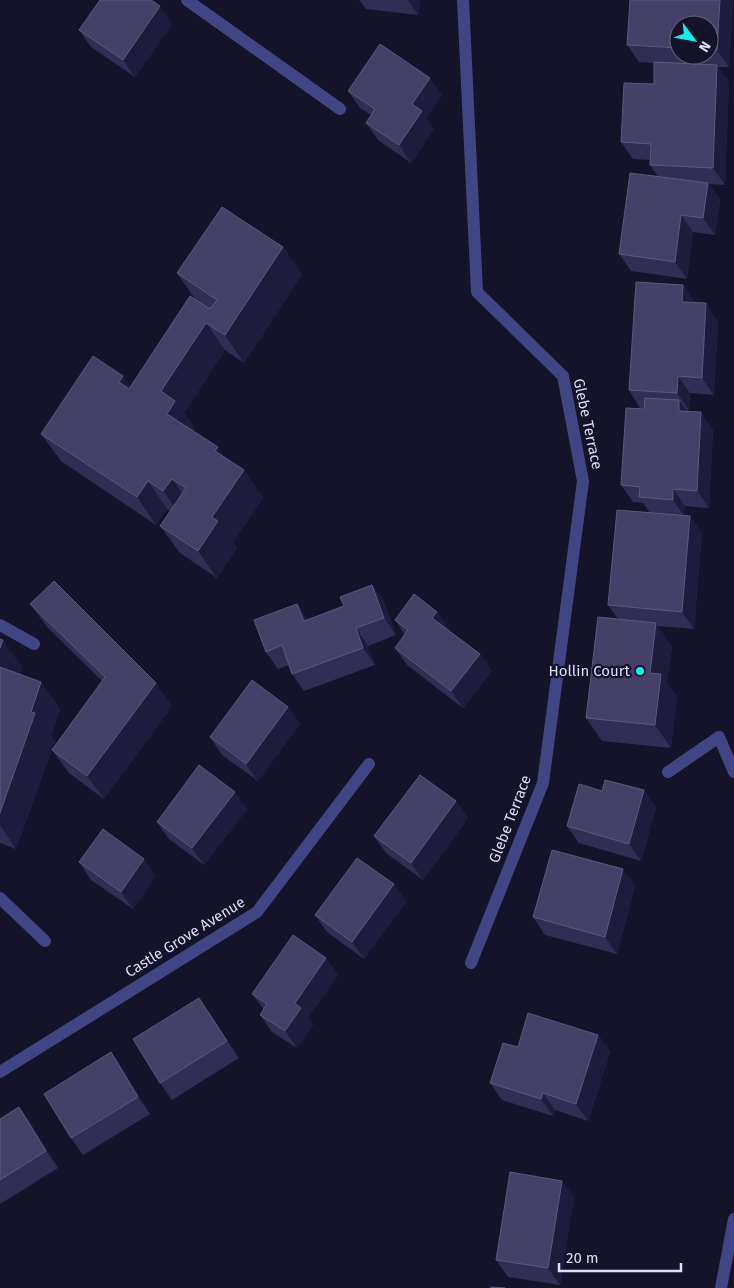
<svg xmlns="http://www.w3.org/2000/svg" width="734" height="1288" font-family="'Fira Sans',sans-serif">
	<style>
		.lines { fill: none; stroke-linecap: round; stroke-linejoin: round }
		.minor { stroke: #424584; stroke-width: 12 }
		.wall { fill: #312d55; fill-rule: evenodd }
		.shaded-wall { fill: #1e1b3c }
		.building { fill: #444067; stroke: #5c597e }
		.poi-dot { fill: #19eced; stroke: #141329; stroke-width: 2 }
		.labels { text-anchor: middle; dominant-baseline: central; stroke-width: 4.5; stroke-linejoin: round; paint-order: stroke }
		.street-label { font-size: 15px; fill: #deddfc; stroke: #141329 }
		.poi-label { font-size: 15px; fill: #deddfc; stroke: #141329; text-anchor: end }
	</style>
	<rect width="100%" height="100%" fill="#141329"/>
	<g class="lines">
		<g class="minor">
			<path d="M187,0L340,109"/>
			<path d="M463,0L477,292L563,376L583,481L543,783L471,963"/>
			<path d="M0,625L34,644"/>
			<path d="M668,772L719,737L734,772"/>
			<path d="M0,898L45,941"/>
			<path d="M0,1072L257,912L369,764"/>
			<path d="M721,1288L734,1219"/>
		</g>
	</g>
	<g class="wall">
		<path d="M359,0H420L418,15L366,9Z"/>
		<path d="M733,0L729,67H718L729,82L725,185L709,184L720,200L715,235L693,232L687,279L631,271L619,254L658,177L650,165V160L633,159L621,142L654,84V63L639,62L627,45ZM679,25H709V55H679Z"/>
		<path d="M172,24L135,77L91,47L79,30Z"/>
		<path d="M348,91L442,95L426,118L434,129L411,163L378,140L366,123L371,115L360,108Z"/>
		<path d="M283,247L302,275L244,363L225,350L184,413L195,429L193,431L224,457L244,470L263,498L233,542L237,548L217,578L180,553L160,526L170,511L167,509L156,525L61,461L41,434L123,376L131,387L195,299L177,273Z"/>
		<path d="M683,285L695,303L718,321L714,395L690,393L689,410H686L713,429L709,508L685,506V516L702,533L694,629L657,626L672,647L667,683L677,697L671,748L602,741L586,718L618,619L608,605L650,513L643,503L633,502L621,485L644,408H640L629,390Z"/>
		<path d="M372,585L384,602L396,635L368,646L375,665L304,691L292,674L289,665L278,669L266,652L297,604L308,620L344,606Z"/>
		<path d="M30,604L172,706L104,799L69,773L52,750L102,681L47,627Z"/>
		<path d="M437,612L449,629L448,630L480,654L492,671L463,708L407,665L395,648L405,635L395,620Z"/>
		<path d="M0,639L22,667L20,674L41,682L60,709L51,736L55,741L16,849L0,843Z"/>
		<path d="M288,707L300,724L258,781L222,755L210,737Z"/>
		<path d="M644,790L656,808L641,861L579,843L567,826L602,791Z"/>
		<path d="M456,801L468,818L423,880L386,853L374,836Z"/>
		<path d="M247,809L204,865L169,839L157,822Z"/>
		<path d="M79,862L156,876L133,909L91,880Z"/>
		<path d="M623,869L635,886L617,954L545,935L533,917Z"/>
		<path d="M394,884L406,902L364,959L327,932L315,915Z"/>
		<path d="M326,958L338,975L308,1018L313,1025L297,1048L272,1032L260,1015L264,1010L252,994Z"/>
		<path d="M211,1015L239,1058L172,1100L160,1083Z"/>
		<path d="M598,1035L610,1052L588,1121L555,1110L553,1116L502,1100L490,1083L518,1047Z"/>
		<path d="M111,1052L123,1070L150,1114L83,1155L71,1138Z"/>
		<path d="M19,1107L31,1124L58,1168L0,1204V1119Z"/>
		<path d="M562,1181L574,1198L560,1285L508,1277L496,1260Z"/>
	</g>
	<g class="shaded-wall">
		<path d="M408,0H420L418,15Z"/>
		<path d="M720,0H733L729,67L717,50Z"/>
		<path d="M160,6L172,24L135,77L123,60Z"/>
		<path d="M717,65L729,82L725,185L713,168Z"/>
		<path d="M430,78L442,95L426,118L434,129L411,163L399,145L412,104Z"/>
		<path d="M708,183L720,200L715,235L703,218Z"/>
		<path d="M681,215L693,232L687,279L675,262Z"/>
		<path d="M283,247L302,275L244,363L225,335Z"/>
		<path d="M683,285L695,302L694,319L682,302Z"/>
		<path d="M706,303L718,321L714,395L702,378Z"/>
		<path d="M206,323L225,350L184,413L195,429L186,441L167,414L161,391Z"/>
		<path d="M123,376L143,404L119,382Z"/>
		<path d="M678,376L690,393L689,410L677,393Z"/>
		<path d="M679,400L691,417L679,411Z"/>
		<path d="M701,412L713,429L709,508L697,491Z"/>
		<path d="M218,447L237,475L215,451Z"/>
		<path d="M244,470L263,498L233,542L237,548L217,578L198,551L212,517Z"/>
		<path d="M172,479L191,506L183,519L163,491Z"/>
		<path d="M148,481L167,509L156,525L137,497Z"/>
		<path d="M673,489L685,506V517L673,500Z"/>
		<path d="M690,516L702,533L694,629L682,612Z"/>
		<path d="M372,585L384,602L396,635L384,618Z"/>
		<path d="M297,604L309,621H304Z"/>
		<path d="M437,612L449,629L444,635L432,618Z"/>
		<path d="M656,623L672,647L667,683L677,697L671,748L655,725L650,673Z"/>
		<path d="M356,628L368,646L375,665L363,648Z"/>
		<path d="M3,640L22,667L13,693L0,674V648Z"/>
		<path d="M480,654L492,671L463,708L451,691Z"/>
		<path d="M41,682L60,709L51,736L55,741L16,849L0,825V813L31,712Z"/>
		<path d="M156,683L172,706L104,799L87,776Z"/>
		<path d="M288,707L300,724L258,781L246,764Z"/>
		<path d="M644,790L656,808L641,861L629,844Z"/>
		<path d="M235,792L247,809L204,865L192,848Z"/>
		<path d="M456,801L468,818L423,880L411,863Z"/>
		<path d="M144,859L156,876L133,909L121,892Z"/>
		<path d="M623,869L635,886L617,954L605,937Z"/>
		<path d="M394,884L406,902L364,959L352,942Z"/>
		<path d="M326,958L338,975L308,1018L313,1025L297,1048L285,1031L295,1003Z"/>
		<path d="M199,998L211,1015L239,1058L227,1041Z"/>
		<path d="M598,1035L610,1052L588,1121L576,1104Z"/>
		<path d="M111,1052L123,1070L150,1114L138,1097Z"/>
		<path d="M543,1093L555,1110L553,1116L541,1099Z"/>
		<path d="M19,1107L31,1124L58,1168L46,1151Z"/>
		<path d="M562,1181L574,1198L560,1285L548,1268Z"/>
	</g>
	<g class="building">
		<path d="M100,0H151L160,6L123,60L79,30Z"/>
		<path d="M630,0H720L717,50H709V25H679V48L627,45Z"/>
		<path d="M380,44L430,78L412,104L422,111L399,145L366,123L375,109L348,91Z"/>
		<path d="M654,62L717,65L713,168L650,165L651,144L621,142L624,83L654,84Z"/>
		<path d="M630,173L708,183L703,218L681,215L675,262L619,254Z"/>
		<path d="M222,207L283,247L225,335L206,323L161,391L175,401L167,414L218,447L215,451L244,470L212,517L218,521L198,551L160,526L186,488L172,479L163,491L148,481L137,497L41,434L93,356L123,376L119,382L129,389L190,296L210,309L217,300L177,273Z"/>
		<path d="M636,282L683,285L682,302L706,303L702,378L678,376L677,393L629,390Z"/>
		<path d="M645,398L679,400V411L701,412L697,491L673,489V500L639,497L640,487L621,485L626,408L644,409Z"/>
		<path d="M617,510L690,516L682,612L608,605Z"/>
		<path d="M54,581L156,683L87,776L52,750L105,677L30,604Z"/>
		<path d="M372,585L384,618L356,628L363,648L292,674L282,645L266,652L254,620L297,604L304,621L344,606L340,597Z"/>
		<path d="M414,594L437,612L432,618L480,654L451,691L395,648L408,630L395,620Z"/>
		<path d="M598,617L656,623L650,673L661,674L655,725L586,718Z"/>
		<path d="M0,639L3,640L0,648Z"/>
		<path d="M0,667L41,682L31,712L35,713L0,813Z"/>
		<path d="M252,680L288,707L246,764L210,737Z"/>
		<path d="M199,765L235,792L192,848L157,822Z"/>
		<path d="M420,775L456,801L411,863L374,836Z"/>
		<path d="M605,780L644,790L629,844L567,826L579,784L602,791Z"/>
		<path d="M103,829L144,859L121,892L79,862Z"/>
		<path d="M552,850L623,869L605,937L533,917Z"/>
		<path d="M357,858L394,884L352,942L315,915Z"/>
		<path d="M293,935L326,958L295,1003L301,1008L285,1031L260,1015L267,1004L252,994Z"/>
		<path d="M199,998L227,1041L160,1083L133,1039Z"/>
		<path d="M528,1013L598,1035L576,1104L543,1093L541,1099L490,1083L503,1043L518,1047Z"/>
		<path d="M111,1052L138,1097L71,1138L44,1094Z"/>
		<path d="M19,1107L46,1151L0,1180V1119Z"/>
		<path d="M510,1172L562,1181L548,1268L496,1260Z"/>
		<path d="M491,1287L505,1288H491Z"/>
	</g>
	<circle class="poi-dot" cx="640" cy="671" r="5"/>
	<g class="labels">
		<g class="street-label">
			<text transform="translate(588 424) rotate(78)">Glebe Terrace</text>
			<text transform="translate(510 819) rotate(-69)">Glebe Terrace</text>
			<text transform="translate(185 937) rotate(-32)">Castle Grove Avenue</text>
		</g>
		<g class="poi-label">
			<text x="630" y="671">Hollin Court</text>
		</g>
	</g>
	<g transform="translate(694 40) rotate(122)"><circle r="24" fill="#141329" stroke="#65647d"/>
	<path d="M0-4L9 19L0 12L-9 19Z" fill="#19eced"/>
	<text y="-8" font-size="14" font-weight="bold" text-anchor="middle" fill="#deddfc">N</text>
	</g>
	<path d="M559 1263v8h122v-8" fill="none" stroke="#deddfc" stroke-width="2.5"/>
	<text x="566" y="1263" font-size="15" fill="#deddfc" stroke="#141329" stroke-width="4" paint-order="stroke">20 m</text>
</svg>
